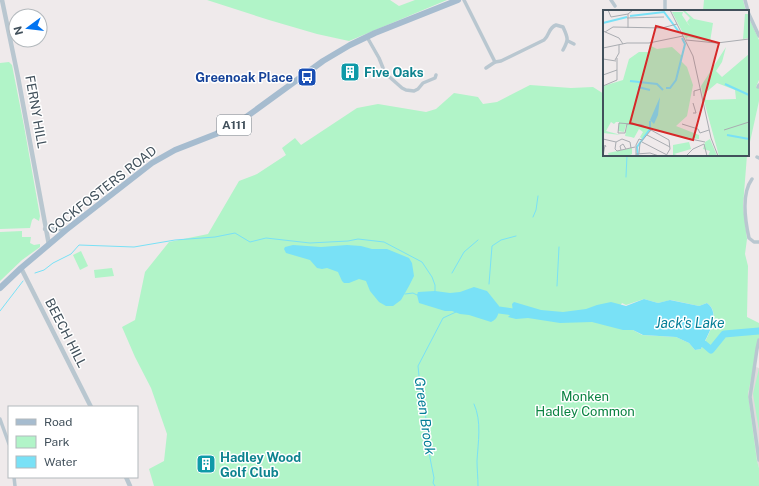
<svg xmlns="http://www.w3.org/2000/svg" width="759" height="486" font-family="'Public Sans',sans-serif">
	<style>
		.education { fill: #e0dbdd }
		.green { fill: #b1f4c8; fill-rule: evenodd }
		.water { fill: #79e1f6 }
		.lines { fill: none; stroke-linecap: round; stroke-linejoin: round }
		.stream { stroke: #79e1f6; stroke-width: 1 }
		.river { stroke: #79e1f6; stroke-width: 7 }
		.minor { stroke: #b9c7d0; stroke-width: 3.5 }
		.tertiary { stroke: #b9c7d0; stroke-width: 4.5 }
		.primary { stroke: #a6bccf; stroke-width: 6 }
		.labels { text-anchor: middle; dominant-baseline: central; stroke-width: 3; stroke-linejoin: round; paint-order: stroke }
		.shield { fill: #fff; stroke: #7a848c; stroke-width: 1 }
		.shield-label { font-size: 12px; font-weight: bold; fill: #41505b }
		.culture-label { font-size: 13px; font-weight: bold; fill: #0d838f; stroke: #fff; text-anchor: start }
		.transit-label { font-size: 13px; font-weight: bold; fill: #164399; stroke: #fff; text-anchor: end }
		.street-label { font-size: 13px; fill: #41505b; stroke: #fff }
		.park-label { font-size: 13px; fill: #0b8342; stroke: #fff }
		.water-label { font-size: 14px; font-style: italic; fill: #037e97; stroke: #fff }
		.inset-river { fill: none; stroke: #79e1f6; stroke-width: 2 }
		.inset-road { fill: none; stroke: #a9acb1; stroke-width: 1 }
		.view { fill: #d62828; fill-opacity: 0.15; stroke: #d62828; stroke-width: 2 }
		.inset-edge { fill: none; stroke: #41505b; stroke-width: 2 }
	</style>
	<rect width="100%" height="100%" fill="#efeaeb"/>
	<path class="education" d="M753,366L759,368V468L757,462L748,394Z"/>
	<g class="green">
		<path d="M207,0H390L399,6L415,0H447L349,41L317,34L269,20Z"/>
		<path d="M704,0H743L746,11H703Z"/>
		<path d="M748,16L759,40V80L756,87L759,88V101L748,151Z"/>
		<path d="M9,62L12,65L24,126L40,216L39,221L34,218L32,220L30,228L0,229V63Z"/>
		<path d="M530,85L571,88L593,87L604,94V155H747L743,206L747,239L745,254L748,266L747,317L759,323V340L748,394L757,461L759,468V486H154L149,469L164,461L167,434L151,388L135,357L122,327L135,320L145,272L169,242L208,234L239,181L257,174L286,155L282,148L295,138L301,145L357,108L378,104L426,112L436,109L454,93L478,97L483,104L497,102ZM644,299L658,303L671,300L699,306L707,303C722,313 708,336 701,349L695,350L689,343L676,337L642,335L633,330L623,329L617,311L622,303L626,305Z"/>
		<path d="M22,231V237H31L30,243L34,245L40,244V247L22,260L0,281V232Z"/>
		<path d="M81,251L88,266L80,270L73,255Z"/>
		<path d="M112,268L114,276L95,278L94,270Z"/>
		<path d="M759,368V431L753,394Z"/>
	</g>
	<g class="water">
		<path d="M293,245L321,247L347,245L361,246L372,249H387L409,258L412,263L414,276L409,286L401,300L393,306H386L379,302L370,291L366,281L359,279L349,283H344L342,281L338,272L327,268L322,269L317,268L310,260L286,253L284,249L285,247Z"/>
		<path d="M474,287L487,291L499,306C499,313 498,319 491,322L469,315L460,314L452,311H445L419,303L417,295L418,292L435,291L450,293L460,292Z"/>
		<path d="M644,299L658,303L670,300L699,306L707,303C722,314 707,336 701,349L695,350L689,343L676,337L643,335L633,330H623L592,322L560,323L528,318L516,319L508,317L513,312L512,304L514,302L541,310L563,312L586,309L597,305L611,302L626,306Z"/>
	</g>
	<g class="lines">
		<g class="stream">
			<path d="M626,177L627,155"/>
			<path d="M533,217L536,210L538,196"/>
			<path d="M35,273L44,270L53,263L71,254L79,245L134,247L175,240L215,237L235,233L250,242L266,238L310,243L348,241L358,239L384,242L422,262L432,277L435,285V291"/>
			<path d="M452,273L464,252L478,240"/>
			<path d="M489,284L492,246L501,240L516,236"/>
			<path d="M557,286L559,247"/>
			<path d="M405,294L413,293L417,295"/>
			<path d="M0,311L23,281"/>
			<path d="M474,404C482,421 478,443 477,461C477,469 478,477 478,486"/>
			<path d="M435,486L433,483L434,478L430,458L424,401L419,376L418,366L443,318L456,312"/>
		</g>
		<g class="river">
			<path d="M499,310L513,312"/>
			<path d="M704,344L711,350L724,334L759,331"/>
		</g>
		<g class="minor">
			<path d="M464,0L495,62"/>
			<path d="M611,0L615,6"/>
			<path d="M745,0L748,11"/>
			<path d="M665,11V0"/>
			<path d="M748,12L759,36"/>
			<path d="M367,37L379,58L385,73L402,88L406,90L414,91L418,89L423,83L435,78L436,75"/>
			<path d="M568,41L574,44"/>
			<path d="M486,68L495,62L501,61L544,40C550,35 548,28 556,25L563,27C568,38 569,39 563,50"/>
			<path d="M758,87L759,85"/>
			<path d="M757,157L759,158"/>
			<path d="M752,179C741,194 745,220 749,238L754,242H759"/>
			<path d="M759,340L757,349L750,397L759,460"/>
			<path d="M0,419L9,444"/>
			<path d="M14,477L15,486"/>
		</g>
		<g class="tertiary">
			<path d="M2,0L18,77L49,245"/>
			<path d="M45,229H60L66,230"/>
			<path d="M21,268L91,407"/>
			<path d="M126,477L130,486"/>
		</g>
		<path class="primary" d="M0,288L21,268L66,230L152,163L175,150L216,134L238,123L323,61L350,45L375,33L458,0"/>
	</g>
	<defs>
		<g id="building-square" transform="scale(1)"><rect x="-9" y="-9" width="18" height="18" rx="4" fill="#0f9aa8" stroke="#fff"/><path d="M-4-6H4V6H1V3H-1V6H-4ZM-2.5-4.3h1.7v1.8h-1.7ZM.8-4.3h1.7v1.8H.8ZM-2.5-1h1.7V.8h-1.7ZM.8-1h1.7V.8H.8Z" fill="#fff"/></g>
		<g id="bus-square" transform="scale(1)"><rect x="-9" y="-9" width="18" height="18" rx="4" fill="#1a4fb4" stroke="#fff"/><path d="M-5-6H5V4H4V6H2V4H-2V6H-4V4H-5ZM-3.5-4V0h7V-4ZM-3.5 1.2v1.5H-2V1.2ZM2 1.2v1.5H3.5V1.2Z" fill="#fff"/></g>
	</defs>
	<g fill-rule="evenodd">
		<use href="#building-square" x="350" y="72"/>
		<use href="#bus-square" x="307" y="77"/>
		<use href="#building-square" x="206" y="464"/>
	</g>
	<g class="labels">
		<rect class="shield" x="217" y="115" width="34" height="20" rx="3"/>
		<g class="shield-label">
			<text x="234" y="125">A111</text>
		</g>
		<g class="culture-label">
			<text x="364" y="72">Five Oaks</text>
			<text x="220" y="457">Hadley Wood<tspan x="220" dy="15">Golf Club</tspan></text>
		</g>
		<g class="transit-label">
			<text x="293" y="77">Greenoak Place</text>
		</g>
		<g class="street-label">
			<text transform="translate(36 112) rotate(80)">FERNY HILL</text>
			<text transform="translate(102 190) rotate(-38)">COCKFOSTERS ROAD</text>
			<text transform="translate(66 333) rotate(63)">BEECH HILL</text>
		</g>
		<g class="park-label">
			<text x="585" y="396">Monken<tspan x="585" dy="15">Hadley Common</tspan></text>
		</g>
		<g class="water-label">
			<text x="690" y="323">Jack's Lake</text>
			<text transform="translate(425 416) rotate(82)">Green Brook</text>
		</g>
	</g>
	<g transform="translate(603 10)">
		<rect width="146" height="146" fill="#efeaeb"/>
		<path d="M76,0H81L91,9L110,13L107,32L85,27L83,29L69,2H80L79,5L85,14L87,16L84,12L87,8L79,0ZM142,4H146V28L140,29ZM46,35L54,39L69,37L79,46L78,51L84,57L90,75L84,106L73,116L96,125V129L78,127L49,118L39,129L37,127L40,122L36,119L31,128L28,127L22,126L24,115H39H23L21,122L15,121L16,112H13L11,114L8,112L3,121L18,125L0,123V76L20,70L26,49L36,42H46ZM123,37L119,52L113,61L119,67L146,44V146H116L101,91L98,76ZM114,73L132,80L133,89L103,90L101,84ZM107,129L114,146H105L107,141L100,139L102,132ZM86,132L88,139L71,144L77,146L70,145V135ZM29,138V144L25,146H6L5,143Z" fill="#b1f4c8" fill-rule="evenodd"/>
		<path d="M57,87L55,105L51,114L47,110Z" fill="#79e1f6"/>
		<path class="inset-river" d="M27,6L61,2L76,22M0,13L24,7M27,71L54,74L60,80M122,74L146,85M35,77L47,80M63,78H67L73,70L82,34L79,28M124,125L146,129M35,146L34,137L47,119V111"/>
		<path class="inset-road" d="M5,0L8,7L25,4M67,0L90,46L108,128L115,146M24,8L61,7M25,18V4L30,0M0,21L16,28L20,34M2,22L10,17L59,18L74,14M83,30L114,33L146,29M0,38L24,33H46L80,26M0,49L13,51M12,50L16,43V35M0,65L14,60M0,76L14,70V48M91,86V81L98,79M90,103H93L90,93M28,114L16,113L15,123H22L24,114L39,115L48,120M79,114L95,119L97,123L106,120M121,120L146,112M44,125L67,137M78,127L102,132M0,129L13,132M39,132L66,146M101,134L104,146M28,138L27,132L19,129L13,132L12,139L14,141L32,137M18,140L17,136L20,134L23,139M36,143L37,133L48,120L66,130L67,139L64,144M33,144L47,143L56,146M84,145L90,139L101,134M0,146L2,135L3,137M33,146V135L36,129L39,130"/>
		<path class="view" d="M53,16L116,33L90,130L27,113Z"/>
		<rect width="146" height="146" class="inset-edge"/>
	</g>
	<rect x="8" y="406" width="130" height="72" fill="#ffffff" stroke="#b3b9bd"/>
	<rect x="16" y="419" width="20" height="6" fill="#a6bccf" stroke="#b3b9bd"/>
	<text x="44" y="426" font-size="12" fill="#41505b">Road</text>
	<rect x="16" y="436" width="20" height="12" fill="#b1f4c8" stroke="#b3b9bd"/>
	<text x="44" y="446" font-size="12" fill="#41505b">Park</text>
	<rect x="16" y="456" width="20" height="12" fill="#79e1f6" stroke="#b3b9bd"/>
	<text x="44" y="466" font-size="12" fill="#41505b">Water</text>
	<g transform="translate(28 28) rotate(255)"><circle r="19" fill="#ffffff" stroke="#b3b9bd"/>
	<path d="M0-3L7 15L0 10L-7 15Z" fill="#0274f1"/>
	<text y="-6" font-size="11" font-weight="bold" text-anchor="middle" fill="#41505b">N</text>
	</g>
</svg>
